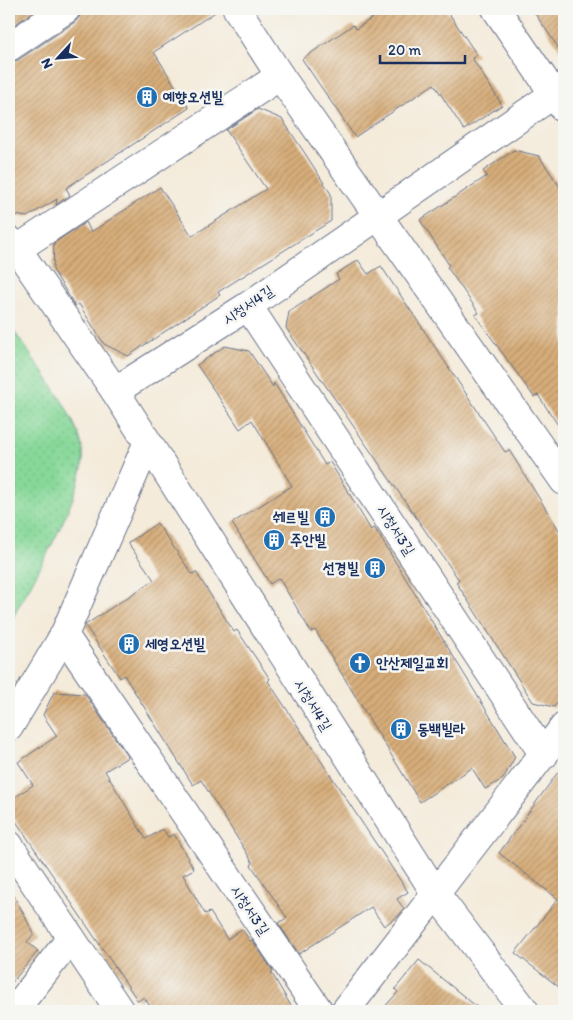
<svg xmlns="http://www.w3.org/2000/svg" width="573" height="1020" font-family="Itim,'Poor Story',sans-serif">
	<style>
		.park { fill: url(#park-dots); stroke: #51847c }
		.building { fill: url(#building-hatch) }
		.lines { fill: none; stroke-linecap: round; stroke-linejoin: round }
		.minor-casing { stroke: #677189; stroke-width: 30 }
		.minor { stroke: #fff; stroke-width: 28 }
		.labels { text-anchor: middle; dominant-baseline: central; stroke-width: 5; stroke-linejoin: round; paint-order: stroke }
		.poi-label { font-size: 15px; font-weight: bold; fill: #1b2f5e; stroke: #f6f6f2; text-anchor: start }
		.street-label { font-size: 15px; fill: #1b2f5e; stroke: #f6f6f2 }
	</style>
	<defs>
		<pattern id="park-dots" width="8" height="8" patternUnits="userSpaceOnUse" patternTransform="scale(1.25)"><rect width="8" height="8" fill="#87d899"/><path d="M2 2h.1M6 6h.1" fill="none" stroke="#74ba86" stroke-width="1.8" stroke-linecap="round"/></pattern>
		<pattern id="building-hatch" width="6" height="6" patternUnits="userSpaceOnUse" patternTransform="scale(1.25)"><rect width="6" height="6" fill="#d8ae7a"/><path d="M-1 1l2-2M0 6l6-6M5 7l2-2" fill="none" stroke="#ae8e67"/></pattern>
	</defs>
	<rect width="100%" height="100%" fill="#f6f6f2"/>
	<filter id="ink" filterUnits="userSpaceOnUse"><feTurbulence type="fractalNoise" baseFrequency=".02" numOctaves="2"/><feDisplacementMap in="SourceGraphic" scale="10" xChannelSelector="R" yChannelSelector="G"/><feConvolveMatrix kernelMatrix="1 2 1 2 8 2 1 2 1" color-interpolation-filters="sRGB"/></filter>
	<filter id="wash" filterUnits="userSpaceOnUse"><feTurbulence type="fractalNoise" baseFrequency=".0096" numOctaves="4" result="noise"/><feDisplacementMap in="SourceGraphic" scale="20" xChannelSelector="R" yChannelSelector="G"/><feGaussianBlur stdDeviation="1.12" result="paint"/><feColorMatrix in="noise" values="0 0 0 0 0 0 0 0 0 0 0 0 0 0 0 0 0 1.4 0 .05"/><feComposite in="paint" operator="in"/></filter>
	<g filter="url(#wash)">
		<rect width="100%" height="100%" fill="#f4ebda"/>
		<path class="park" d="M9,324C31,357 77,412 83,451C88,489 28,588 9,625Z"/>
		<g id="blocks">
			<g class="building">
				<path d="M9,9H38L9,28Z"/>
				<path d="M82,9H220L154,52L189,108L66,188L70,195L56,205L57,199L27,217L9,214V62L18,60L75,22L80,16Z"/>
				<path d="M386,9H446L477,55L472,58L502,105L464,130L434,84L355,137L302,59L353,25L356,29Z"/>
				<path d="M532,9H564V56Z"/>
				<path d="M258,109L282,119L306,155L331,194V221L218,292L220,295L128,356L104,344L79,304L75,306L53,270L54,243L86,222L91,232L160,187L192,236L266,189L226,130Z"/>
				<path d="M514,150L539,156L564,193V434L538,395L534,397L475,315L479,313L447,267L449,265L420,220L487,176L483,171Z"/>
				<path d="M358,260L368,274L381,266L505,452L509,450L564,538V691L554,707L533,702L456,582L459,580L286,328L289,312L339,279L336,274Z"/>
				<path d="M225,346L249,351L273,387L274,383L325,465L330,462L371,530L374,527L515,757L503,779L485,789L472,768L420,802L315,630L311,632L279,578L270,584L232,523L292,486L252,420L240,429L197,365Z"/>
				<path d="M157,523L192,574L196,572L234,632L237,630L270,679L268,681L408,892L397,899L404,909L398,916L384,926L371,907L299,954L278,923L287,918L251,865L253,863L201,780L193,785L124,675L120,678L85,625L154,580L128,543Z"/>
				<path d="M54,692L85,694L128,757L105,771L146,839L163,829L168,837L174,834L194,869L183,875L205,914L210,912L227,939L242,929L250,941L252,940L273,971L271,972L294,1011H153L144,997L138,1001L9,811V801L33,785L18,762L57,736L43,715Z"/>
				<path d="M564,764V991L515,953L558,899L499,853Z"/>
				<path d="M9,886L34,934L27,942L38,951L9,986Z"/>
				<path d="M419,960L482,1011H381L398,992L395,989Z"/>
			</g>
		</g>
	</g>
	<g filter="url(#ink)">
		<use href="#blocks" fill-opacity="0" stroke="#677189" stroke-width="1"/>
		<g class="lines">
			<g class="minor-casing">
				<g id="minor">
					<path d="M237,9L280,76L564,481"/>
					<path d="M496,9L564,109"/>
					<path d="M9,47L66,9"/>
					<path d="M9,240L17,249L115,391L436,894L525,1011"/>
					<path d="M17,249L280,76"/>
					<path d="M248,306L544,755"/>
					<path d="M115,391L248,306L554,94"/>
					<path d="M64,635L319,1011"/>
					<path d="M9,727L64,635L147,444"/>
					<path d="M9,845L120,1011"/>
					<path d="M14,1011L71,938"/>
					<path d="M345,1011L564,727"/>
				</g>
			</g>
			<use href="#minor" class="minor"/>
		</g>
	</g>
	<defs>
		<g id="building-disc" transform="scale(1.125)"><circle r="9.5" fill="#1f6fb2" stroke="#f6f6f2"/><path d="M-4-6H4V6H1V3H-1V6H-4ZM-2.5-4.3h1.7v1.8h-1.7ZM.8-4.3h1.7v1.8H.8ZM-2.5-1h1.7V.8h-1.7ZM.8-1h1.7V.8H.8Z" fill="#fff"/></g>
		<g id="church-disc" transform="scale(1.125)"><circle r="9.5" fill="#1f6fb2" stroke="#f6f6f2"/><path d="M-1.2-6h2.4v3.5h3.3v2.4h-3.3V6h-2.4V-.1h-3.3v-2.4h3.3Z" fill="#fff"/></g>
	</defs>
	<g fill-rule="evenodd">
		<use href="#building-disc" x="147" y="97"/>
		<use href="#building-disc" x="325" y="517"/>
		<use href="#building-disc" x="274" y="540"/>
		<use href="#building-disc" x="375" y="568"/>
		<use href="#building-disc" x="129" y="644"/>
		<use href="#church-disc" x="360" y="663"/>
		<use href="#building-disc" x="401" y="729"/>
	</g>
	<g class="labels">
		<g class="poi-label">
			<text x="163" y="97">예향오션빌</text>
			<text x="309" y="517" text-anchor="end">쉐르빌</text>
			<text x="290" y="540">주안빌</text>
			<text x="359" y="568" text-anchor="end">선경빌</text>
			<text x="145" y="644">세영오션빌</text>
			<text x="376" y="663">안산제일교회</text>
			<text x="417" y="729">동백빌라</text>
		</g>
		<g class="street-label">
			<text transform="translate(248 305) rotate(-34)">시청서4길</text>
			<text transform="translate(396 530) rotate(57)">시청서3길</text>
			<text transform="translate(313 705) rotate(58)">시청서4길</text>
			<text transform="translate(250 910) rotate(56)">시청서3길</text>
		</g>
	</g>
	<rect width="573" height="1020" fill="none" stroke="#f6f6f2" stroke-width="30"/>
	<g transform="translate(58 58) rotate(244)" stroke="#f6f6f2" stroke-width="4" paint-order="stroke">
	<path d="M0-4L9 19L0 12L-9 19Z" fill="#1b2f5e"/>
	<text y="-8" font-size="14" font-weight="bold" text-anchor="middle" fill="#1b2f5e">N</text>
	</g>
	<path d="M380 55v8h85v-8" fill="none" stroke="#1b2f5e" stroke-width="2.5"/>
	<text x="388" y="55" font-size="15" fill="#1b2f5e" stroke="#f6f6f2" stroke-width="4" paint-order="stroke">20 m</text>
</svg>
